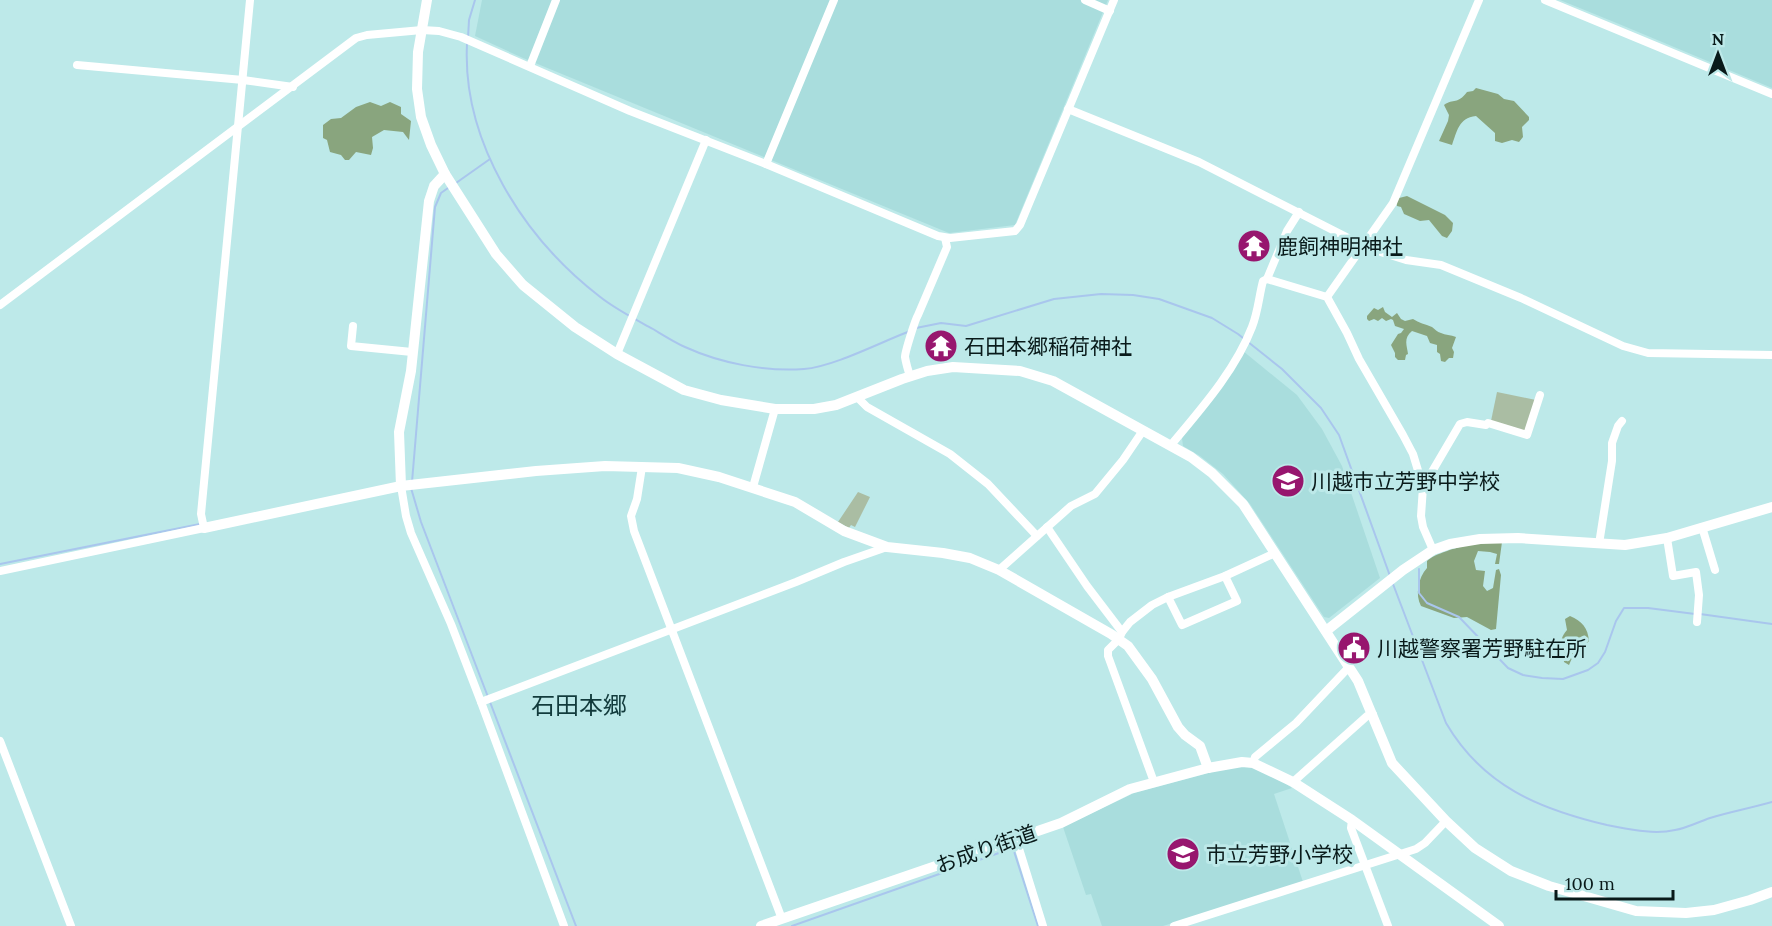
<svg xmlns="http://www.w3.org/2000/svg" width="1772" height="926" font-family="Lora,'Noto Sans JP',serif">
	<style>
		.built { fill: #a9dddd }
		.green { fill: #aabda3 }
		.forest { fill: #89a57e }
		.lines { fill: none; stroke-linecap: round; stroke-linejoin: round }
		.stream { stroke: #a9c6ed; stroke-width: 2 }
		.minor { stroke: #fff; stroke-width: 8 }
		.tertiary { stroke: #fff; stroke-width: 10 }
		.labels { text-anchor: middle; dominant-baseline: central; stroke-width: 6; stroke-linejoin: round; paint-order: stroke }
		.poi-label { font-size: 21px; fill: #091a1a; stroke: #bde9e9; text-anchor: start }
		.street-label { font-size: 21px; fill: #091a1a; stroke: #bde9e9 }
		.quarter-label { font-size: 24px; fill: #123b3c; stroke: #bde9e9 }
	</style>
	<rect width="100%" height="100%" fill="#bde9e9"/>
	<g class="built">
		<path d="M482,0H1108L1015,225L949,233L523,58L475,36Z"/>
		<path d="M1560,0H1772V88L1619,24Z"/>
		<path d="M1243,351L1297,395L1322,429L1342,466L1380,578L1329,618L1324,617L1250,504L1223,474L1200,456L1183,446L1182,438Z"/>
		<path d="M1231,767H1251L1282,781L1292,788L1274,794L1303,882L1163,926H1102L1091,894L1086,895L1063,827L1134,793Z"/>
	</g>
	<g class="green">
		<path d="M1497,392L1536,400L1526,432L1491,421Z"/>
		<path d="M858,492L870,497L855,527L851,525L849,528L838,522Z"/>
	</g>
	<g class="forest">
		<path d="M1476,88L1498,94L1504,99L1514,101L1529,117V120L1522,127L1523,137L1519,142L1512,140L1502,143L1495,141V133L1476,116C1458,118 1457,132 1452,145L1439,141L1448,121L1449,115L1444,105C1454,98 1457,105 1467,92L1473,91Z"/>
		<path d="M370,102L381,106L390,102L401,107V114L411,121L409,140L403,132L384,130L372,137L373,148L371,155L356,152L349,160H345L341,155L330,152L327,140L323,138V125L331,119L341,118L356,107Z"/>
		<path d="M1407,196L1445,215L1453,223L1452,231L1447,238L1442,236L1429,220L1420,221L1404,214L1401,207L1397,206L1396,202L1399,198Z"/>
		<path d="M1383,307L1385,312L1392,317L1397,313L1401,319L1405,321L1413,319C1419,323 1425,324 1432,327C1435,329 1437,332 1441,333C1445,335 1451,335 1456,337L1452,348L1454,352L1453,358H1449L1445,362L1441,361L1440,354L1437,352V345L1430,343L1427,336L1412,331C1403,338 1407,346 1408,354L1406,355L1405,360H1398L1395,357V353L1391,345L1398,334L1401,333L1404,329L1395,326L1393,320L1391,319L1386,321L1382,318L1378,321L1374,319L1369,321L1367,319V316L1374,308L1378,310Z"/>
		<path d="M1498,540L1502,542L1499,564H1495L1497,554L1490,552L1478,551L1474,561L1476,570L1485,571L1483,586L1487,591L1493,588L1496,570L1499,569L1501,575L1496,629L1491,630L1467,617L1454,618L1421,606C1415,595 1418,578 1427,568V561C1434,554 1458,547 1469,545C1479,543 1488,544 1498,540Z"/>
		<path d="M1570,616C1582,621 1588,628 1589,641L1572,658L1569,665L1564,662C1564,648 1556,643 1567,630L1565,619Z"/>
	</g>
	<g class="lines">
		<g class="stream">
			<path d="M468,38L469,20L475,0"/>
			<path d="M467,44C462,142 524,238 599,296C615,309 635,319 653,329C663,335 674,342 685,347C720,363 765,372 804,369C833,367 881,342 910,331"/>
			<path d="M456,183L490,159"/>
			<path d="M916,328L941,323L966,326L1054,299L1101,294L1133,295L1159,299L1212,318L1238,334L1282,369L1321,408L1339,435L1390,576"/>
			<path d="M412,482L435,207L441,193L448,188"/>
			<path d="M411,488L421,522L488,697"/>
			<path d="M0,564L200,524"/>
			<path d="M1419,569V593L1427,603L1459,617L1508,668L1523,675L1542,678L1563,679L1588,670L1598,663L1605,652L1616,621L1624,608H1648L1695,614"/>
			<path d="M1393,584L1446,723C1483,786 1539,809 1607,825C1629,829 1653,835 1675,830C1687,828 1698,822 1710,818C1730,812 1751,808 1772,802"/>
			<path d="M1700,614L1772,624"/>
			<path d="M490,702L576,926"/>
			<path d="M792,926L1013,848L1038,926"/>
		</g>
		<g class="minor">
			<path d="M1085,0L1110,11"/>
			<path d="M1545,0L1772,94"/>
			<path d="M77,65L243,80L293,87"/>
			<path d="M530,66L556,0"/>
			<path d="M1068,109L1199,162L1368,248L1406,260L1441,265L1521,298L1623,346L1648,353L1772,355"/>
			<path d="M766,164L834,0"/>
			<path d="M1267,279L1327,297L1347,333L1359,359L1403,435L1413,454L1423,487L1421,516L1423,527L1433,550"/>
			<path d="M1327,297L1393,203L1479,0"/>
			<path d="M0,305L356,38L367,35L422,30L439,31L461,37L630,111L766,164L938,236L950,238L1015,231L1020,225L1114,0"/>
			<path d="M353,326L351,346L412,352"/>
			<path d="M617,354L706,140"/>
			<path d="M910,376C908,370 906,363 905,357C905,352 915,320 918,315L947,247L945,238"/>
			<path d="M857,397L867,407L950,454L988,484L1037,536"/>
			<path d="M1171,445C1201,409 1235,371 1252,327C1258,312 1259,296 1263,281L1267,279L1287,231L1299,212"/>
			<path d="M642,467L637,499L631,516L634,531L782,919"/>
			<path d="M401,486L406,516L411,533L451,624L481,702L564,926"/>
			<path d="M753,487L775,409"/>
			<path d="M1423,487L1460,424L1467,422L1486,425L1488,423L1527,435L1540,395"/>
			<path d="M1047,527L1087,586L1122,632"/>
			<path d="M1702,527L1715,570"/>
			<path d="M1667,538L1673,576L1696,572L1699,595L1697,622"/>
			<path d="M1599,544L1612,461V443L1618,426L1622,421"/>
			<path d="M999,570L1071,506L1095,494L1123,460L1142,432"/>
			<path d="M0,571L204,528L201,514L250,0"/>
			<path d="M1168,597L1182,625L1237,601L1225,576"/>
			<path d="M481,702L796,582L844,562L887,547"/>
			<path d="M0,741L71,926"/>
			<path d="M1253,763L1255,757L1296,723L1349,667"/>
			<path d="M1154,782L1108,656V650L1119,639L1122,632L1130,622L1152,605L1168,597L1225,576L1275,553"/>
			<path d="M1293,782L1367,716L1373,714"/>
			<path d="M1352,820L1351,828L1388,926"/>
			<path d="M1016,839L1043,926"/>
			<path d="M1174,926L1416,849L1425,843L1446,821"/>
		</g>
		<g class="tertiary">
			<path d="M427,0L418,52L417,89L421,117L431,145L445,174L496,254L523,285L575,327L617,354L684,390L721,400L775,409H814L836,405L902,379L927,371L953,367L1020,371L1053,381L1191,457L1212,473L1243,504L1358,681L1392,763L1446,821L1475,848L1511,871L1549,886L1636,911L1686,913L1714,910L1750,900L1772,892"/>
			<path d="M401,486L399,432L411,371L429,201L434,186L445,174"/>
			<path d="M204,528L401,486L536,471L605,466L678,468L719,477L795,502L844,531L887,547L943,553L970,558L999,570L1111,634L1128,646L1152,679L1178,727L1185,735L1200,746L1208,768"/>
			<path d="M1326,631L1403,570L1433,550L1450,544L1480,539L1518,538L1625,545L1667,538L1772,507"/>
			<path d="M761,926L1061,823L1130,789L1208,768L1242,762L1253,763L1293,782L1352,820L1499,926"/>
		</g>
	</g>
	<defs>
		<g id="temple-disc" transform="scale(1.725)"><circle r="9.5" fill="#97166e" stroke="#bde9e9"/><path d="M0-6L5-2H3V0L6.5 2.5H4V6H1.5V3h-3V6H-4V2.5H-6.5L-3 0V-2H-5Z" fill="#fff"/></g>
		<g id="school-disc" transform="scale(1.725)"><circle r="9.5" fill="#97166e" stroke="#bde9e9"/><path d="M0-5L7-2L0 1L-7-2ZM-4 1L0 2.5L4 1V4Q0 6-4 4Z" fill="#fff"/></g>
		<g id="civic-disc" transform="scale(1.725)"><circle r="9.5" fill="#97166e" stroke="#bde9e9"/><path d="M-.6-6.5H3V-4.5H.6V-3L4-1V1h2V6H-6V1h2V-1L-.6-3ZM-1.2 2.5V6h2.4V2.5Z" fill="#fff"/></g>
	</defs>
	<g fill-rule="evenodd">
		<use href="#temple-disc" x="1254" y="246"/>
		<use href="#temple-disc" x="941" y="346"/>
		<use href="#school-disc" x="1288" y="481"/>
		<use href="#civic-disc" x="1354" y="648"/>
		<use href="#school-disc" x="1183" y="854"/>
	</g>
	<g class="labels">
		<g class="poi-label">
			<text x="1277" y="246">鹿飼神明神社</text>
			<text x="964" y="346">石田本郷稲荷神社</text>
			<text x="1311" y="481">川越市立芳野中学校</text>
			<text x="1377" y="648">川越警察署芳野駐在所</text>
			<text x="1206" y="854">市立芳野小学校</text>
		</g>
		<g class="street-label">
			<text transform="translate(986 849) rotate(-19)">お成り街道</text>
		</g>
		<g class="quarter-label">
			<text x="579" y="705">石田本郷</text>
		</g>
	</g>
	<g transform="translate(1718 54)" stroke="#bde9e9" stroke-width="4.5" paint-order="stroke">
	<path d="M0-4.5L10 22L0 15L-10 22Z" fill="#091a1a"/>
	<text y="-9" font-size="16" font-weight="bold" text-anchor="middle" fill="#091a1a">N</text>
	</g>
	<path d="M1556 890v9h117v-9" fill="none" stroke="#091a1a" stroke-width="3"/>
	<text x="1565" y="890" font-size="18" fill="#091a1a" stroke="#bde9e9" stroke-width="4.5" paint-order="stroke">100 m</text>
</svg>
